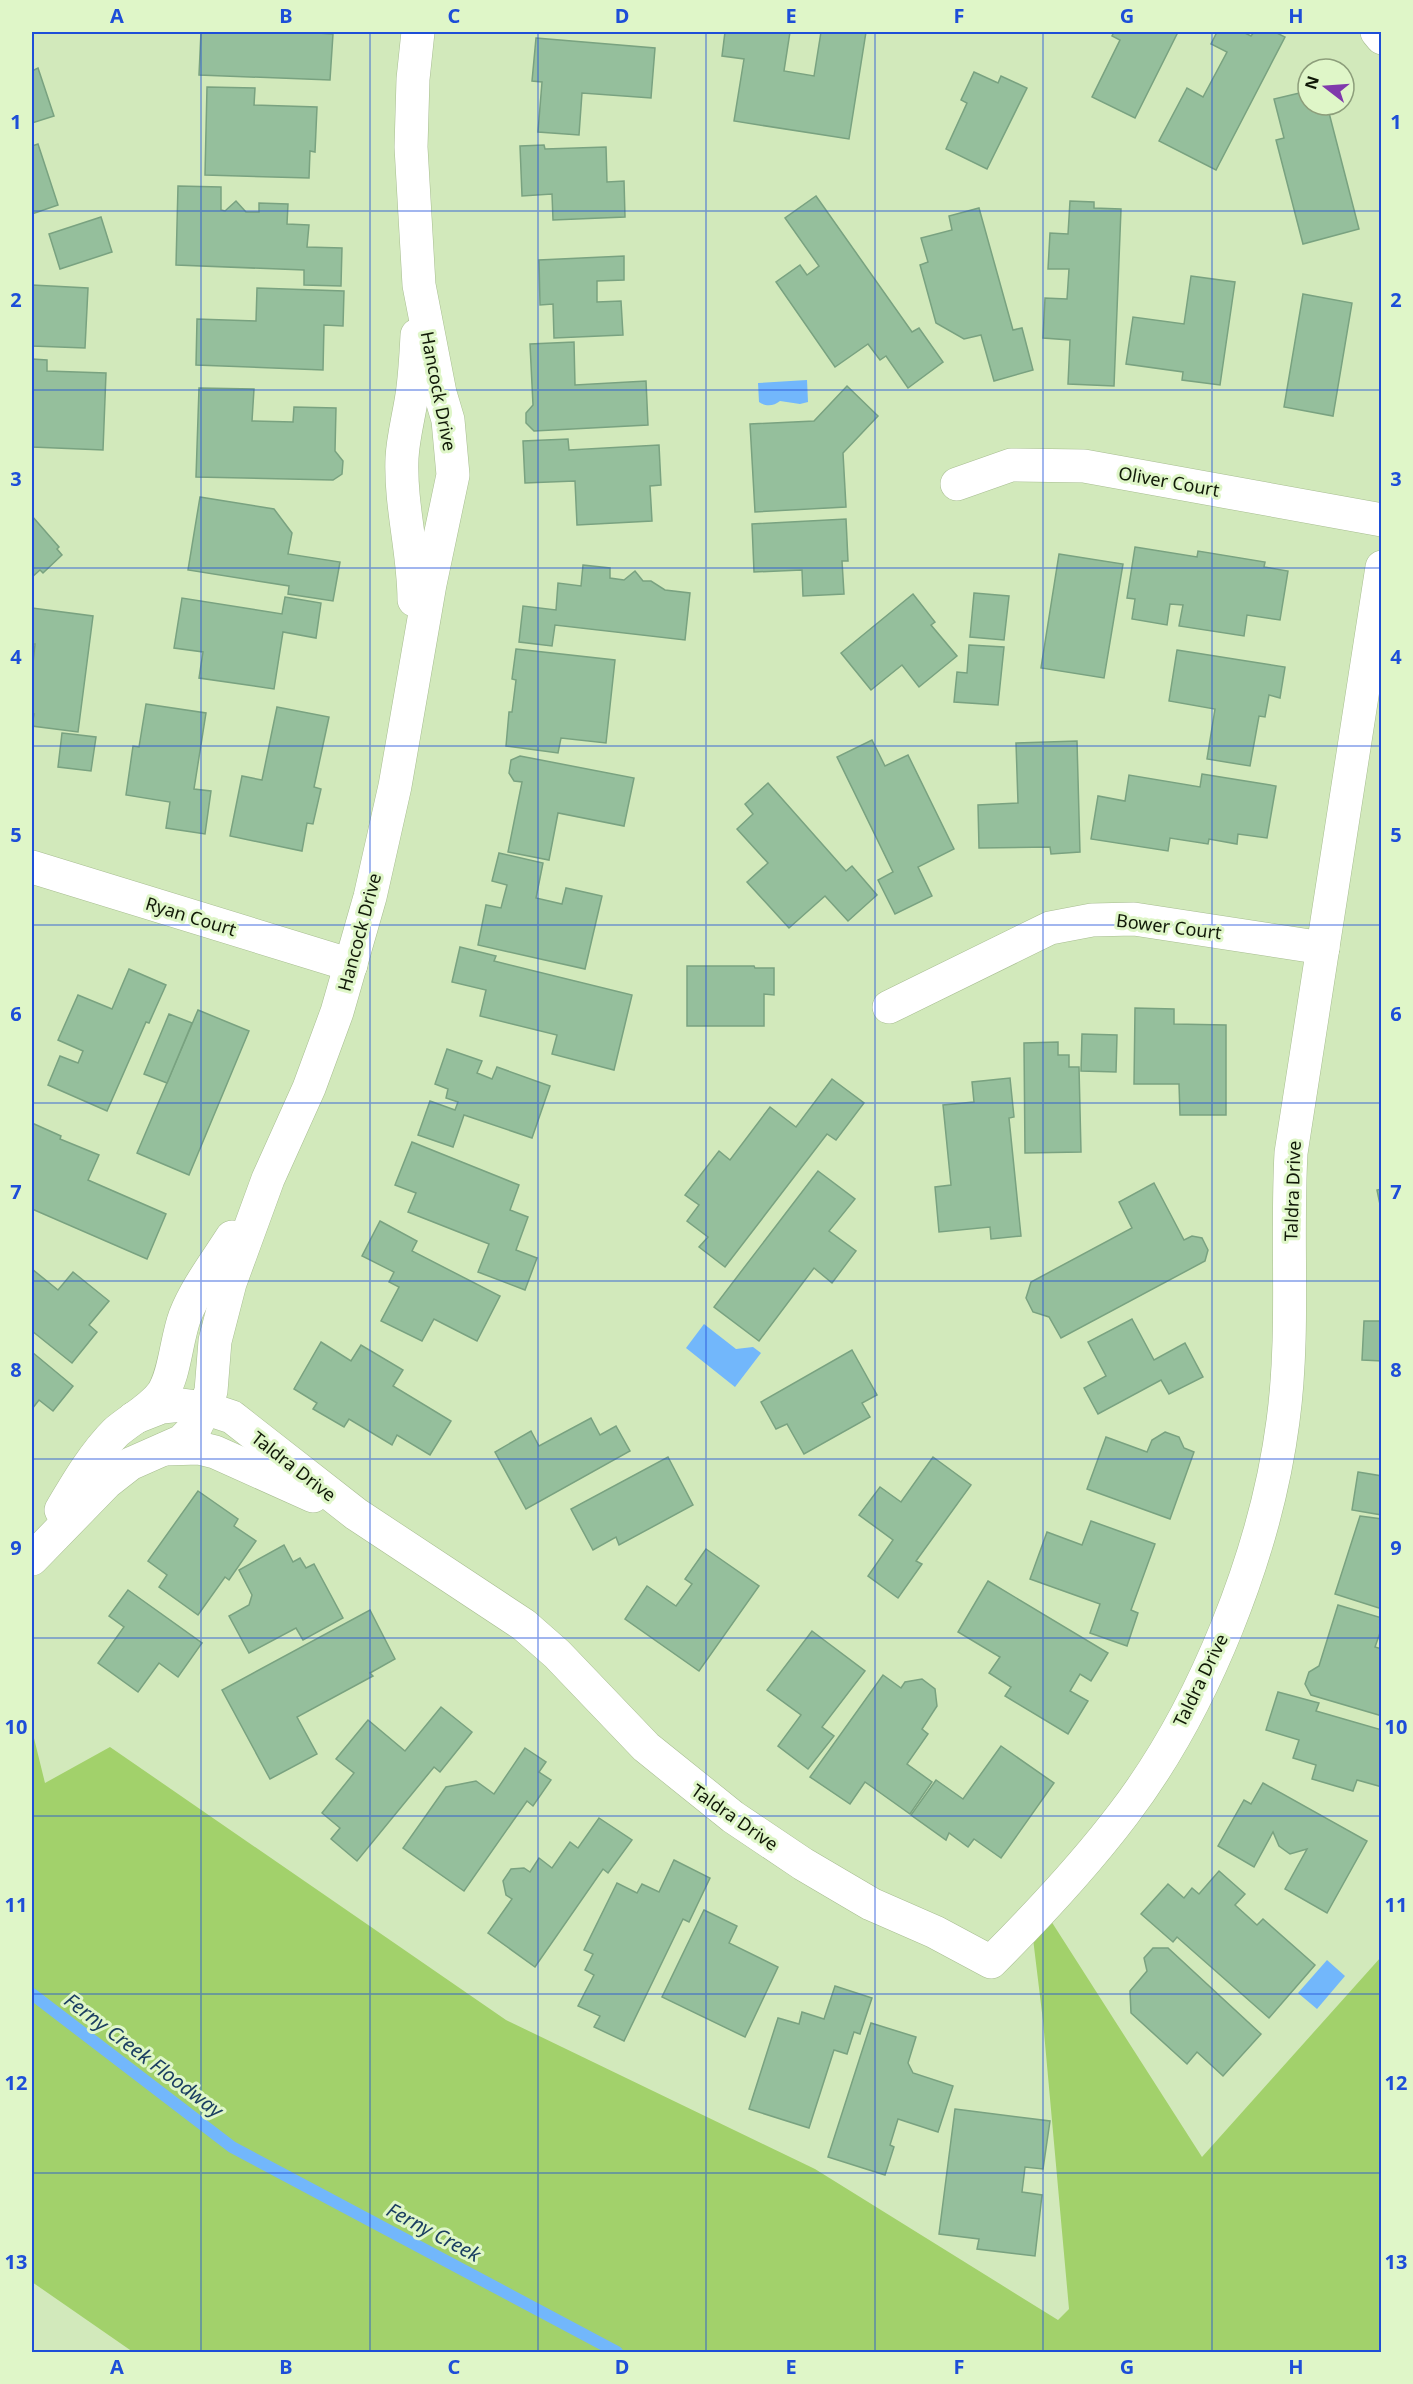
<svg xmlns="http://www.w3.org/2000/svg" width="1413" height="2384" font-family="'Noto Sans',sans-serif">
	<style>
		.green { fill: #a2d16b }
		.water { fill: #72b7fb }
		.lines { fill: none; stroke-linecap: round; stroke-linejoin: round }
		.stream { stroke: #72b7fb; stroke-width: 12 }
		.building { fill: #95bf9c; stroke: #79a280; stroke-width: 1.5 }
		.street-casing { stroke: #a7bd90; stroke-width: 34 }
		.street { stroke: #fff; stroke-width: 33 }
		.grid { fill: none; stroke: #1d4ed8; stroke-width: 1.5; stroke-opacity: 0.55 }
		.labels { text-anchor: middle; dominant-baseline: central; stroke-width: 6; stroke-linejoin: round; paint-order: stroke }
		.street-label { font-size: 18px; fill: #111908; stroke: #dff6c8 }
		.water-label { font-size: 20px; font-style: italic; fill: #1b3f61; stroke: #dff6c8 }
		.neatline { fill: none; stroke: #1d4ed8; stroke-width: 2 }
		.grid-label { font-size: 20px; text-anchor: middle; font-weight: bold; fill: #1d4ed8 }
	</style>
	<rect width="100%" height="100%" fill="#d2e9bb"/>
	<path class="green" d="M32,1730L45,1783L110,1747L506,2020L815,2169L1058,2320L1069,2309L1043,2021L1031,1922L1044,1910L1202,2157L1381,1957V2352H133L32,2282Z"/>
	<g class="water">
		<path d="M807,380L808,402L800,404L780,401C774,406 766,407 759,402L758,383Z"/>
		<path d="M704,1324L736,1349L753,1347L761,1353L735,1387L686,1348Z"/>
		<path d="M1327,1960L1345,1976L1317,2009L1298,1993Z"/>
	</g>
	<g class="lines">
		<path class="stream" d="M32,1994L232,2147L617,2352"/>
	</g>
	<g class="building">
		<path d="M201,32H302L333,34L330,80L199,75Z"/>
		<path d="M725,32H790L784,71L814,76L821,32H866L849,139L734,121L744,59L722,56Z"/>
		<path d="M1114,32H1178L1135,118L1092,97L1120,40L1112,36Z"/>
		<path d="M1217,32H1243L1251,36L1254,32H1275L1285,37L1216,170L1159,141L1187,88L1203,97L1227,52L1211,44Z"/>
		<path d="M536,38L655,48L651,98L582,93L579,135L538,132L542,82L532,81Z"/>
		<path d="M38,68L54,116L32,123V71Z"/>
		<path d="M974,72L998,83L1001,76L1027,88L987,169L946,149L967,103L961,100Z"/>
		<path d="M207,87L255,88L254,105L317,107L315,152L310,151L309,178L205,175Z"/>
		<path d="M1308,91V105H1327L1359,229L1303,244L1276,140L1284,138L1274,99Z"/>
		<path d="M38,144L58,205L32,214V146Z"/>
		<path d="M544,145L545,149L606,147L607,182L624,181L625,217L553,220L552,194L522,196L520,146Z"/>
		<path d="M178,186L221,187V210L225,211L236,201L246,212H259V203L288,204L287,224L309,225L307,247L342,248L341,286L304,285V270L176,265Z"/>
		<path d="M816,196L912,332L919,328L943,362L908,388L886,356L880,360L868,344L835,367L776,282L800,265L807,275L819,266L785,218Z"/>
		<path d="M1070,201L1094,202V208L1121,209L1114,386L1068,384L1070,340L1043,338L1045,298L1067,299L1069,269H1048L1050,233L1068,234Z"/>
		<path d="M979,208L1013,330L1022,328L1033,370L994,381L981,335L964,339L936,323L920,265L928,262L921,238L952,230L949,216Z"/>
		<path d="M101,217L112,252L60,269L49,234Z"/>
		<path d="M624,256V280L597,281V302L621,301L623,335L554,338L553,304L540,305L539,260Z"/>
		<path d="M1191,276L1235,282L1220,385L1182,380L1183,372L1126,364L1133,317L1184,324Z"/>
		<path d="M32,285L88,288L85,348L32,346Z"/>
		<path d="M257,288L344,291L343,326L324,325L323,370L196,365L197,319L256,321Z"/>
		<path d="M1303,294L1352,303L1333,416L1284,407Z"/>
		<path d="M574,342L575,385L646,381L648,425L534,431L526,423V413L533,405L530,344Z"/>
		<path d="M32,359L47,360V371L106,373L103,450L32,447Z"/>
		<path d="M847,386L878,416L843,453L846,507L755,512L750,424L814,421Z"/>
		<path d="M199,388L254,389L252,421L293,422L294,407L336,408L335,451L343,461L342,474L333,480L196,477Z"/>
		<path d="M568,439L569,450L659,445L661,485L650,486L652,521L577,525L575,481L525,483L523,441Z"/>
		<path d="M200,497L274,509L292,533L288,554L340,562L333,601L288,594L289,586L188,570Z"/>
		<path d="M32,516L59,547L57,549L62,555L43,573L40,570L32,577Z"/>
		<path d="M846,519L848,561H842L844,594L803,596L802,570L754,572L752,524Z"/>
		<path d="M1135,547L1197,557L1198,551L1265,562L1264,567L1288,571L1280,620L1247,615L1244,636L1179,626L1183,605L1170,604L1167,625L1132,619L1135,599L1127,598Z"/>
		<path d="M1059,554L1123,564L1104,678L1041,668Z"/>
		<path d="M583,565L610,568V578L624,580L635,571L643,581H651L665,590L690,593L685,640L555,625L552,646L519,642L523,606L556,610L558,583L581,586Z"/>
		<path d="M974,593L1009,596L1004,640L970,637Z"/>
		<path d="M913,594L935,622L931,625L957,656L919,687L902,665L871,690L841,653Z"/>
		<path d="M285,597L321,603L316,638L283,632L274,689L199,678L203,652L174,648L182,598L282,614Z"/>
		<path d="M32,608L93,616L78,732L32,726L34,714H32V673L35,644H32Z"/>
		<path d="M969,645L1004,647L998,705L954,702L957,672L967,673Z"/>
		<path d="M516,649L615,660L606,743L561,738L558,753L506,746L509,712H512L516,680L512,679Z"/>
		<path d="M1177,650L1285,667L1280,698L1269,695L1265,717L1259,716L1250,766L1207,759L1215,709L1169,701Z"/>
		<path d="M146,704L206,713L194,789L211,791L205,834L166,828L170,802L126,795L133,746L139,747Z"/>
		<path d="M277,707L329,717L314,787L321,789L313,824L307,823L302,851L230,836L242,776L262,780Z"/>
		<path d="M62,733L96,737L91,771L58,767Z"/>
		<path d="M872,740L885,766L908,755L954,849L918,867L932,896L895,914L878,880L893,872L837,757Z"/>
		<path d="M1077,741L1080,852L1051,854L1050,847L979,848L978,805L1018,803L1016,743Z"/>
		<path d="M520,756L634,778L624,826L558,813L549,860L508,852L522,782L514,781L509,773L511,760Z"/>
		<path d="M1202,774L1276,786L1267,838L1238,834L1237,844L1209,839L1208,844L1170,838L1168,851L1091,839L1098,796L1125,801L1129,775L1200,787Z"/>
		<path d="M768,783L846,871L852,866L877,895L848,921L825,896L789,928L747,882L768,863L737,829L753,814L745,804Z"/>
		<path d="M499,853L543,863L536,898L562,904L566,888L602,896L585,969L478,945L486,905L501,908L507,885L492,881Z"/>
		<path d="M460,947L496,956L494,961L632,995L614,1070L552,1054L557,1035L480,1016L486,990L452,982Z"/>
		<path d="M687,966H754L755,968H774V995L764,994V1026H687Z"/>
		<path d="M129,969L166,985L149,1023L146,1022L107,1111L48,1085L60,1056L78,1063L83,1051L58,1040L78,995L112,1009Z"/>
		<path d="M1135,1008L1174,1009V1024L1226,1025V1115H1180L1179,1084H1134Z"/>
		<path d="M198,1010L249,1031L189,1175L137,1153Z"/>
		<path d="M169,1014L192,1023L167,1083L144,1074Z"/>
		<path d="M1082,1034L1117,1035L1116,1072L1081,1071Z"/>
		<path d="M1058,1042V1055H1069V1067H1079L1081,1152L1025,1153L1024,1043Z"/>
		<path d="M447,1049L482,1061L477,1073L492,1079L497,1067L550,1086L532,1138L464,1115L453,1147L418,1135L430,1101L455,1110L458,1102L446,1098L448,1089L435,1084Z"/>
		<path d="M1010,1078L1014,1117L1009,1118L1021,1236L991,1239L990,1227L939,1232L935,1187L951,1185L943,1105L974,1102L972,1082Z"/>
		<path d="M832,1079L864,1103L836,1140L827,1134L725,1267L699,1247L708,1237L687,1221L699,1205L685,1195L719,1151L730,1160L770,1107L796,1127Z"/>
		<path d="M32,1123L61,1136L60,1139L99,1155L88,1180L166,1214L147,1259L32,1209Z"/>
		<path d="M412,1142L519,1185L510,1210L528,1217L516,1250L537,1258L525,1290L478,1272L489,1244L408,1212L416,1193L395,1185Z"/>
		<path d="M818,1171L855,1199L829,1231L856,1251L832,1283L814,1268L759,1341L714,1307Z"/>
		<path d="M1154,1183L1184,1240L1192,1236L1202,1238L1208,1250L1205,1261L1061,1338L1049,1317L1033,1312L1026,1298L1031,1282L1132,1228L1119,1202Z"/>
		<path d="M1382,1189V1214L1377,1190Z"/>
		<path d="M380,1221L417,1241L412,1251L500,1296L477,1341L434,1319L422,1341L381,1321L399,1287L389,1282L394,1272L362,1256Z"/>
		<path d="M32,1269L58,1290L73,1272L109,1301L89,1325L97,1332L72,1363L32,1331Z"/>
		<path d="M1132,1319L1154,1360L1185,1343L1203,1377L1169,1394L1161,1380L1098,1414L1084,1388L1106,1376L1088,1342Z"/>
		<path d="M1364,1321H1382V1361L1362,1360Z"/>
		<path d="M321,1342L351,1361L361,1345L403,1370L393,1386L451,1421L430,1455L397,1435L392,1445L349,1419L344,1427L313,1409L317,1403L294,1389Z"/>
		<path d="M852,1350L877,1395L862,1403L870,1417L804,1454L787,1424L776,1429L761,1402Z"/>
		<path d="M32,1352L73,1386L53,1411L39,1400L32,1409Z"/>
		<path d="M591,1418L600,1435L616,1426L630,1451L526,1509L495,1452L531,1431L539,1446Z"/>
		<path d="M1165,1432L1179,1437L1184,1448L1194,1452L1170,1519L1087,1489L1106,1437L1147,1452L1152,1440Z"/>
		<path d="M668,1457L693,1505L619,1545L616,1537L593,1550L571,1509Z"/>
		<path d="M933,1457L971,1485L916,1561L922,1564L898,1598L868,1576L893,1540L859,1515L880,1487L901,1502Z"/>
		<path d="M1358,1472L1382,1476V1515L1352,1510Z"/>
		<path d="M198,1491L238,1519L234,1526L256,1541L229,1580L225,1577L198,1615L159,1587L167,1575L148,1561Z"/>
		<path d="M1360,1516L1382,1519V1609L1335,1594Z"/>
		<path d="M1091,1521L1155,1544L1131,1610L1138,1613L1127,1646L1090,1633L1100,1604L1030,1579L1047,1532L1082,1545Z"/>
		<path d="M284,1545L293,1562L300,1558L306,1568L314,1564L343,1618L303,1640L296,1628L249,1653L229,1616L249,1605L252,1595L239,1570Z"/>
		<path d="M706,1549L759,1586L699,1671L625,1619L647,1586L676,1606L692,1584L685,1579Z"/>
		<path d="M988,1581L1108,1653L1091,1681L1080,1674L1070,1691L1088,1701L1068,1734L1005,1696L1011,1687L989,1673L1000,1657L958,1632Z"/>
		<path d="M128,1590L202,1643L178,1677L159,1663L138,1692L98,1663L124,1627L109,1616Z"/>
		<path d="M1338,1605L1382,1618V1627L1375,1647L1382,1649V1716L1311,1695L1305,1684L1309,1672L1319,1666Z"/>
		<path d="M370,1610L395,1659L370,1673L373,1676L297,1717L317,1754L270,1779L222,1690Z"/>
		<path d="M812,1631L865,1671L822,1727L834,1736L808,1769L778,1746L801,1715L767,1690Z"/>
		<path d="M883,1675L901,1688L905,1682L922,1679L935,1689L937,1706L922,1729L928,1734L907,1764L932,1782L910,1814L865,1782L850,1804L810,1777Z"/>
		<path d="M1278,1692L1319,1703L1316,1711L1382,1730V1787L1357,1780L1353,1791L1312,1779L1316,1765L1293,1758L1299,1740L1266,1730Z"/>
		<path d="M441,1707L472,1732L440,1772L434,1767L357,1861L331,1839L340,1828L322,1813L354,1773L336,1759L368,1720L405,1751Z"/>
		<path d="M1001,1746L1054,1783L1001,1858L974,1839L968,1847L949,1833L946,1840L911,1815L936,1780L963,1799Z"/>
		<path d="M525,1748L546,1762L539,1772L551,1780L533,1806L527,1801L464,1891L403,1848L446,1787L476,1781L494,1794Z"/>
		<path d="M1263,1783L1367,1841L1327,1913L1285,1889L1307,1849L1290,1854L1279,1846L1273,1832L1254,1867L1218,1846L1244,1800L1251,1804Z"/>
		<path d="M599,1818L632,1840L608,1873L603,1869L535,1967L488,1933L512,1899L506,1895L503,1881L511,1869L524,1868L530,1872L539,1858L552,1868L570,1842L578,1848Z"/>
		<path d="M674,1860L710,1878L689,1922L683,1919L624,2041L594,2027L600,2016L578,2006L594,1975L585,1970L593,1954L584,1950L617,1883L637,1893L642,1884L659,1892Z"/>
		<path d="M1219,1871L1245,1894L1235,1905L1257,1925L1263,1919L1315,1965L1269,2018L1177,1937L1173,1942L1141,1914L1168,1884L1184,1898L1192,1888L1199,1894Z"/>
		<path d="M704,1910L737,1926L729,1943L778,1967L745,2037L662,1997Z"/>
		<path d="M1153,1948H1168L1261,2034L1223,2076L1197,2052L1187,2064L1131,2013L1130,1991L1147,1971L1144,1958Z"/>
		<path d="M835,1986L872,1998L860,2034L854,2032L847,2054L834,2050L809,2128L749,2109L778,2018L799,2024L802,2012L824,2019Z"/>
		<path d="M871,2023L916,2037L908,2063L913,2073L953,2086L938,2132L898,2119L890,2145L894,2147L885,2175L828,2157Z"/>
		<path d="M955,2109L1050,2121L1043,2169L1025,2167L1022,2192L1042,2195L1035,2256L977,2249L979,2239L939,2234Z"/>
	</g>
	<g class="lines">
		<g class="street-casing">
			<g id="street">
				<path d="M1377,32L1382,38"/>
				<path d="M957,484L1011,465L1084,466L1382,520"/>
				<path d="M414,600C414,552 400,506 402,458C403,437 409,416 412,395C415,375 416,355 417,335"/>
				<path d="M32,867L351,965"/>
				<path d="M889,1007L1050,928L1092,920L1134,919L1323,948"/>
				<path d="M134,1418L162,1407L182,1405L205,1408L232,1417L356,1514L524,1625L557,1654L646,1747L733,1817L803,1864L871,1904L935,1932L991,1962C1038,1915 1084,1866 1124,1813C1204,1708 1266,1552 1283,1421C1295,1332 1286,1242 1291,1153L1382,567"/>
				<path d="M165,1449L199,1448L215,1452L313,1496"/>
				<path d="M61,1510C77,1483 94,1454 116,1432C131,1419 150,1410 162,1394C175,1375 176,1340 185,1316C196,1288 216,1262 232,1237"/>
				<path d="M32,1559L107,1482L130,1464L182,1441L195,1428L205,1408L211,1391L215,1341L230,1283L268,1179L309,1088L337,1012L370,897L395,786L430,584L453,475L448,420L440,393L419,285L411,147L413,79L418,32"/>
			</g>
		</g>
		<use href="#street" class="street"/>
	</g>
	<path class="grid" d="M201,32V2352M370,32V2352M538,32V2352M706,32V2352M875,32V2352M1043,32V2352M1212,32V2352M32,211H1382M32,390H1382M32,568H1382M32,746H1382M32,925H1382M32,1103H1382M32,1281H1382M32,1459H1382M32,1638H1382M32,1816H1382M32,1994H1382M32,2173H1382"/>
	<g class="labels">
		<g class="street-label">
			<text transform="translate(439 391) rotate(79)">Hancock Drive</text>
			<text transform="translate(1169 481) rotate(10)">Oliver Court</text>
			<text transform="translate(191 916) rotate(17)">Ryan Court</text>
			<text transform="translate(1169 926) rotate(7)">Bower Court</text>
			<text transform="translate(359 932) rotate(-75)">Hancock Drive</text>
			<text transform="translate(1292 1191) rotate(-88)">Taldra Drive</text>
			<text transform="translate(294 1466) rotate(38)">Taldra Drive</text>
			<text transform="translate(1200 1680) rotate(-64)">Taldra Drive</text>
			<text transform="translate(735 1817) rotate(35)">Taldra Drive</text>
		</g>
		<g class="water-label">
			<text transform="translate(144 2055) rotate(37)">Ferny Creek Floodway</text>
			<text transform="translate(434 2232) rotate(28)">Ferny Creek</text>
		</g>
	</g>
	<rect width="1413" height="2384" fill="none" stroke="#dff6c8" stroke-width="66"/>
	<g transform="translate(1326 87) rotate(287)"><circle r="28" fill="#dff6c8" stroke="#8d9e7b" stroke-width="1.5"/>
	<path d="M0-4.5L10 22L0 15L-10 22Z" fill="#8039ac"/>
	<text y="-9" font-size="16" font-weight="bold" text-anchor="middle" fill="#111908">N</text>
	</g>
	<rect x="33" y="33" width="1347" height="2318" class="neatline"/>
	<g class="grid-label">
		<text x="117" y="23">A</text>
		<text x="286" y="23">B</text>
		<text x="454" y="23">C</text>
		<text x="622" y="23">D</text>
		<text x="791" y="23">E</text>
		<text x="959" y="23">F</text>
		<text x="1127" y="23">G</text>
		<text x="1296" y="23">H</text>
		<text x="16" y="129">1</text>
		<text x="1396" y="129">1</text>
		<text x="16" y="307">2</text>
		<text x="1396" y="307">2</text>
		<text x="16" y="486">3</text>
		<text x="1396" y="486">3</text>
		<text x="16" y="664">4</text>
		<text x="1396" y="664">4</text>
		<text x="16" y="842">5</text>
		<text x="1396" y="842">5</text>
		<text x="16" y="1021">6</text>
		<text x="1396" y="1021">6</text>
		<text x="16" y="1199">7</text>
		<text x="1396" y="1199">7</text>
		<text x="16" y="1377">8</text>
		<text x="1396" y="1377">8</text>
		<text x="16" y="1555">9</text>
		<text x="1396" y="1555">9</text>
		<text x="16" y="1734">10</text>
		<text x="1396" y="1734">10</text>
		<text x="16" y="1912">11</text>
		<text x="1396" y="1912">11</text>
		<text x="16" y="2090">12</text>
		<text x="1396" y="2090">12</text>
		<text x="16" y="2269">13</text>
		<text x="1396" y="2269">13</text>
		<text x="117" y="2374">A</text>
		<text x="286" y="2374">B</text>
		<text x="454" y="2374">C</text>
		<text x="622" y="2374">D</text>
		<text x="791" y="2374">E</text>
		<text x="959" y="2374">F</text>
		<text x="1127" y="2374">G</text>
		<text x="1296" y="2374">H</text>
	</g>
</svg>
